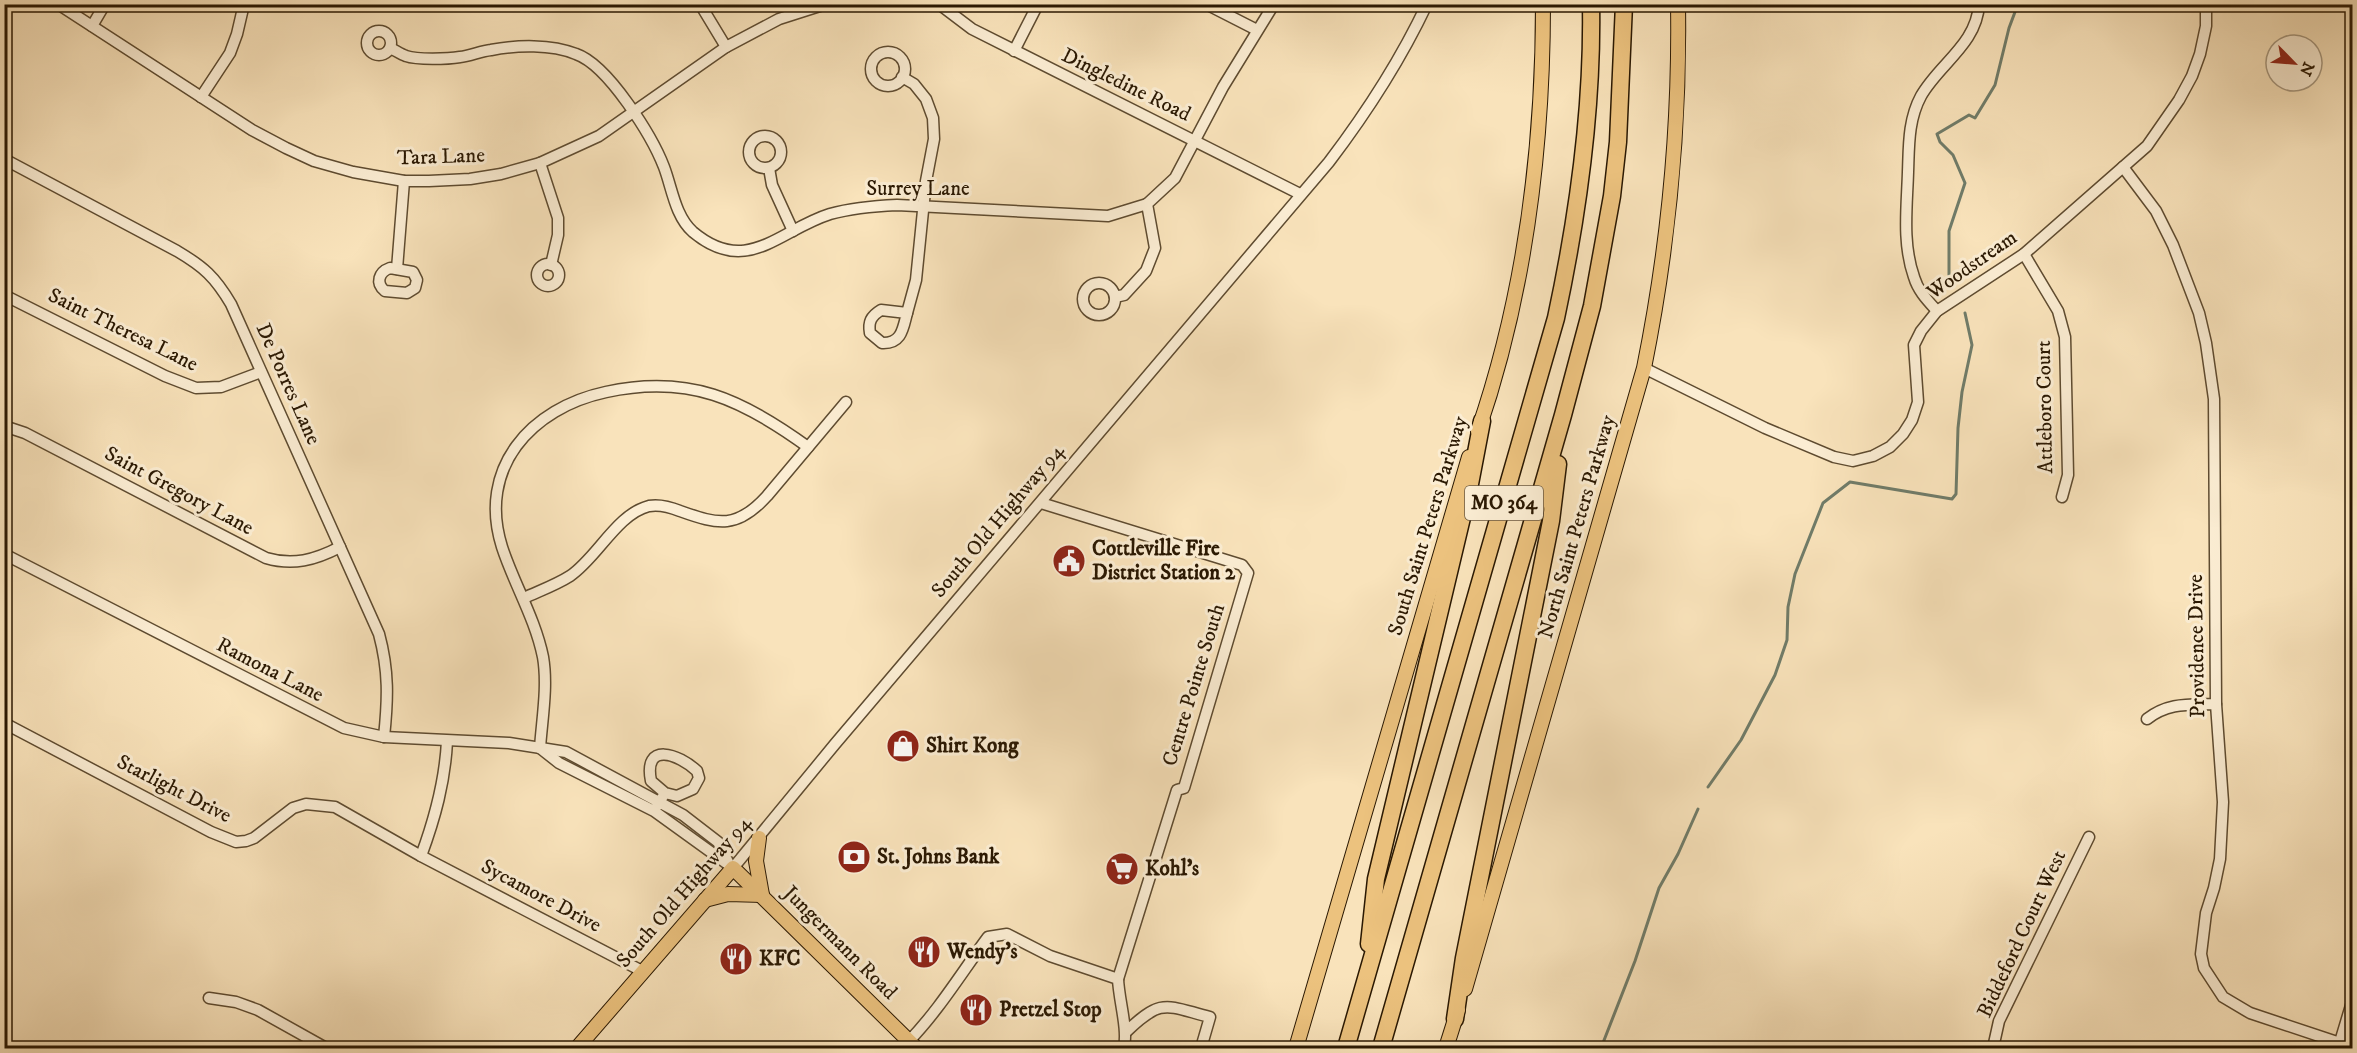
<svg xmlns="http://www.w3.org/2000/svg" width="2357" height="1053" font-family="'IM FELL DW Pica',serif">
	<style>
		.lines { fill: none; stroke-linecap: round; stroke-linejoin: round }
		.stream { stroke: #707c69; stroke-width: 3 }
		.minor-casing { stroke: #5e4b30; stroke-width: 13 }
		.major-casing { stroke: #2a1802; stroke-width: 16 }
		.highway-casing { stroke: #2a1802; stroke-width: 19 }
		.minor { stroke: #fbedd3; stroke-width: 10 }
		.major { stroke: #ecc27e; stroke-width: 14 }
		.highway { stroke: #ecc27e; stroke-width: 16 }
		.labels { text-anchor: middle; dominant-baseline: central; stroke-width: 6; stroke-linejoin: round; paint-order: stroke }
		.shield { fill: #fbedd3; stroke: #695841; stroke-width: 1.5 }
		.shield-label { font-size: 20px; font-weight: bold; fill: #2a1802 }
		.street-label { font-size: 21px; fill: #2a1802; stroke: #fbedd3 }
		.poi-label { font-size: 21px; font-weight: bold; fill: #2a1802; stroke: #fbedd3; text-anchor: start }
	</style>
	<rect width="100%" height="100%" fill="#f9e3bb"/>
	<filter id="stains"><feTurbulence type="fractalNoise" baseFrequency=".00333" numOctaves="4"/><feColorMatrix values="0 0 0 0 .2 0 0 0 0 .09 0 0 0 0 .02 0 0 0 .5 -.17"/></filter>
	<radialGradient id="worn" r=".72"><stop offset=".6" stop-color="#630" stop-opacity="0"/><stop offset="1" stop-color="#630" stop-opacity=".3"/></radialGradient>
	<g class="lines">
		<g class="stream">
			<path d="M1949,285V231L1965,183L1953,155L1940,142L1937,134L1969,115L1975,118L1995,85L2009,28L2018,4"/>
			<path d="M1708,787L1741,740L1775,675L1787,640L1788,607L1795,574L1823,503L1850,482L1952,499L1956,494L1958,428L1962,392L1972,345L1965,313"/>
			<path d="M1601,1048L1635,961L1659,888L1678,854L1698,809"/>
		</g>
		<g class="minor-casing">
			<g id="minor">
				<path d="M58,4L252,130L286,148L314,161L353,172L404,181H429L470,179L501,174L540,163L599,136L726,47L779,19L826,4"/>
				<path d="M700,4L726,47"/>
				<path d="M939,4L972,29L1300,194"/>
				<path d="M1206,4L1257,30"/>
				<path d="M92,26L105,4"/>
				<circle cx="379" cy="43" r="12"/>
				<path d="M390,48C395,50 400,54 406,56C417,60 448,59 460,57C470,56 481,51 491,50C517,45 551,44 576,54C608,65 652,136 664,167C672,188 675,216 693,232C747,277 779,230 830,214C852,208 875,206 897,205L1108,216L1147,204"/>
				<path d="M1014,51L1038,4"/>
				<circle cx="888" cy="69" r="17"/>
				<path d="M902,77L914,84L926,99L933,118L934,139L926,181L916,280L907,313"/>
				<path d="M201,97L230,53L237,34L244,4"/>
				<circle cx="765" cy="152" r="16"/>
				<path d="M4,159L177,251C204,267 215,277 231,304L379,634C389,671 388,699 384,737"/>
				<path d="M540,163L558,218V235L551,265"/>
				<path d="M2123,167L2156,211L2173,245L2199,313L2206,343L2214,399L2216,704L2223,802L2220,859L2214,888L2206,913L2201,954L2204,968L2223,997L2250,1013L2352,1047"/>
				<path d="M769,168L772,185L793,231"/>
				<path d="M2024,254L2058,311L2065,337L2068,475L2062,497"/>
				<circle cx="548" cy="275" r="11"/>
				<path d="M390,268L413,272L417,280L415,288L407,293L385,291C375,283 379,272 390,268Z"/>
				<path d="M397,269L404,181"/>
				<circle cx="1099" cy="299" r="16"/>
				<path d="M4,295L165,376L196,388L221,387L261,372"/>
				<path d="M1115,297L1124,295L1146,271L1155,248L1147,204L1175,178L1223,87L1274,4"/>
				<path d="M881,310L907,313C903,328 902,344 882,343L870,333C868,322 871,316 881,310Z"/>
				<path d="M1937,311C1928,301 1918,291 1914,277C1902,243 1907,207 1908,172C1909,146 1908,120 1921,96C1939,64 1977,44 1979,4"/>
				<path d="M1644,368L1765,428L1834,457L1853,461L1873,456L1890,447L1903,434L1912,420L1918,402L1914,345L1921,331L1937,311L2024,254L2147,146L2179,100L2192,76L2200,54L2206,26V4"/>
				<path d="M4,426L25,433L266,558C293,566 315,560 340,547"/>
				<path d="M1041,503L1242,565L1248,573L1184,788L1177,790L1118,979"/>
				<path d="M4,554L344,728L384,737L509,743L566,752L683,815L718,842L729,864"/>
				<path d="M524,598C539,591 556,585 570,576C597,558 617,514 649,506C660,504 670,507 680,511C719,525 737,529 767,496L846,402"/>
				<path d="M2147,719C2169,702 2189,705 2216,704"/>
				<path d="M4,723L211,832L236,842L246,841L254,838L293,808L306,804L335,807L421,856L642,971"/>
				<path d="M540,748L559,763L654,811L733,868L835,744L1329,162C1367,112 1400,61 1427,4"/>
				<path d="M540,748C542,719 548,686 543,657C535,618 514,584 502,547C477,468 531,408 606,392C689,374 742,399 808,447"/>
				<path d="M657,806L665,793L677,796L693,789L699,778L697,771C679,754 643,741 651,781L665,793"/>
				<path d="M421,856C435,818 445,782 447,741"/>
				<path d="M209,998L236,1002L258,1010L326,1048"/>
				<path d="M1126,1032C1162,997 1166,1006 1210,1017L1201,1048"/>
				<path d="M909,1041C939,1010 962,972 988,937L1007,934L1050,956L1118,979C1119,1001 1128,1028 1124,1048"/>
				<path d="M2340,1042L2352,1002"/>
				<path d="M1993,1048L1999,1021L2089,837"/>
			</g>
		</g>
		<g class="major-casing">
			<g id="major">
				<path d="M1478,431C1525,294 1543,149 1543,4"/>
				<path d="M759,838L756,861L762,895"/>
				<path d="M705,900L728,894L762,895"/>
				<path d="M1465,989L1644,368C1668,249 1680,126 1678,4"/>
				<path d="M577,1048L733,868L916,1048"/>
				<path d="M1296,1048L1469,457"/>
				<path d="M1446,1048L1458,1010"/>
			</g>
		</g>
		<g class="highway-casing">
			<g id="highway">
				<path d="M1369,944L1376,879L1470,484L1482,421"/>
				<path d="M1455,1019L1464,958L1551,521L1558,464"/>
				<path d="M1346,1048L1556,318C1578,215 1593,111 1591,4"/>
				<path d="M1381,1048L1563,415L1592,306L1612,196L1618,142L1624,4"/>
			</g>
		</g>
		<use href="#minor" class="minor"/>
		<use href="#major" class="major"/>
		<use href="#highway" class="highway"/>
	</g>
	<defs>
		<g id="civic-disc" transform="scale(1.725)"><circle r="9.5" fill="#8f2418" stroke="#fbedd3"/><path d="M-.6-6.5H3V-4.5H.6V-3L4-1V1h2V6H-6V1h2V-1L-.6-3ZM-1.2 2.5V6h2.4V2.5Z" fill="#fff"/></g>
		<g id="shop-disc" transform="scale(1.725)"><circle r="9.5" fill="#8f2418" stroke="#fbedd3"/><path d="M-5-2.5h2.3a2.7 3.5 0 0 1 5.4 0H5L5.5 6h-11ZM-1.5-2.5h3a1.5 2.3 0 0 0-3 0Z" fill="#fff"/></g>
		<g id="bank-disc" transform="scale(1.725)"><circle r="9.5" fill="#8f2418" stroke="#fbedd3"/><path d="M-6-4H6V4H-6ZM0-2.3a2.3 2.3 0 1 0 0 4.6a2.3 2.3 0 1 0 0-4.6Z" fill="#fff"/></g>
		<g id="supermarket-disc" transform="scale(1.725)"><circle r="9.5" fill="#8f2418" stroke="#fbedd3"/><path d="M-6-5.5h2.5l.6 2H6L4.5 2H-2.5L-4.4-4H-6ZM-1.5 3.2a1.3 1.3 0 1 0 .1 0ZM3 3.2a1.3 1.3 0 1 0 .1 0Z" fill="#fff"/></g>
		<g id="restaurant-disc" transform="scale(1.725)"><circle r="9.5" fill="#8f2418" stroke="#fbedd3"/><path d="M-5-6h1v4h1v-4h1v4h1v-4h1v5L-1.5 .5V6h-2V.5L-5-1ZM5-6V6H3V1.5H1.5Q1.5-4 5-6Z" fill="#fff"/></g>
	</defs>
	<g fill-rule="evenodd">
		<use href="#civic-disc" x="1069" y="561"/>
		<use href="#shop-disc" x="903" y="746"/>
		<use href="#bank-disc" x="854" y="857"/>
		<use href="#supermarket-disc" x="1122" y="869"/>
		<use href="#restaurant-disc" x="924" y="952"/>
		<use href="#restaurant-disc" x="736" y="959"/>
		<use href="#restaurant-disc" x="976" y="1010"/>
	</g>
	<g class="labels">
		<rect class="shield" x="1465" y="486" width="78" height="34" rx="4.5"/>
		<g class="shield-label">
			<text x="1504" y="503">MO 364</text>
		</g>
		<g class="street-label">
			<text transform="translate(1126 85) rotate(26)">Dingledine Road</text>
			<text transform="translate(441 157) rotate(-2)">Tara Lane</text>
			<text x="918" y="189">Surrey Lane</text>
			<text transform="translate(1972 265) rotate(-35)">Woodstream</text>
			<text transform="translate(123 330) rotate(26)">Saint Theresa Lane</text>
			<text transform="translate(288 384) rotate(66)">De Porres Lane</text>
			<text transform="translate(2045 407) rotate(-91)">Attleboro Court</text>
			<text transform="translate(179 491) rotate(28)">Saint Gregory Lane</text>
			<text transform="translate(998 521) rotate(-50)">South Old Highway 94</text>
			<text transform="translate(1428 526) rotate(-73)">South Saint Peters Parkway</text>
			<text transform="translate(1577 527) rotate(-74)">North Saint Peters Parkway</text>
			<text transform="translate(2197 646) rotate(-91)">Providence Drive</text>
			<text transform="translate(270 670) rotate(27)">Ramona Lane</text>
			<text transform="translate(1194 685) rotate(-73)">Centre Pointe South</text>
			<text transform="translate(174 789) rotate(27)">Starlight Drive</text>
			<text transform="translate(684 892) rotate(-49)">South Old Highway 94</text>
			<text transform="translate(541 896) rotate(28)">Sycamore Drive</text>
			<text transform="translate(2022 934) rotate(-65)">Biddeford Court West</text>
			<text transform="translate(840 943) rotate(45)">Jungermann Road</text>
		</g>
		<g class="poi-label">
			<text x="1092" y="549">Cottleville Fire<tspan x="1092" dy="24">District Station 2</tspan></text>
			<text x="926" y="746">Shirt Kong</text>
			<text x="877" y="857">St. Johns Bank</text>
			<text x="1145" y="869">Kohl's</text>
			<text x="947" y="952">Wendy's</text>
			<text x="759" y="959">KFC</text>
			<text x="999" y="1010">Pretzel Stop</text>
		</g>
	</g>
	<rect width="2357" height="1053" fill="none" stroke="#f9e3bb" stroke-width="24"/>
	<rect x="6" y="6" width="2345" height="1041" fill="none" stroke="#2a1802" stroke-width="3"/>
	<rect x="12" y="12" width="2333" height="1029" fill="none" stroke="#2a1802" stroke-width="1.5"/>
	<g transform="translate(2294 63) rotate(115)"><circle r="28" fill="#fbedd3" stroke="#a7987f" stroke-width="1.5"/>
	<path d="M0-4.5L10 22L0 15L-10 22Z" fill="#8f2418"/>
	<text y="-9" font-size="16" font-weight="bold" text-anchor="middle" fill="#2a1802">N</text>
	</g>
	<rect width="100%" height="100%" filter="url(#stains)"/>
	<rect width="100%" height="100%" fill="url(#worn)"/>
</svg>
